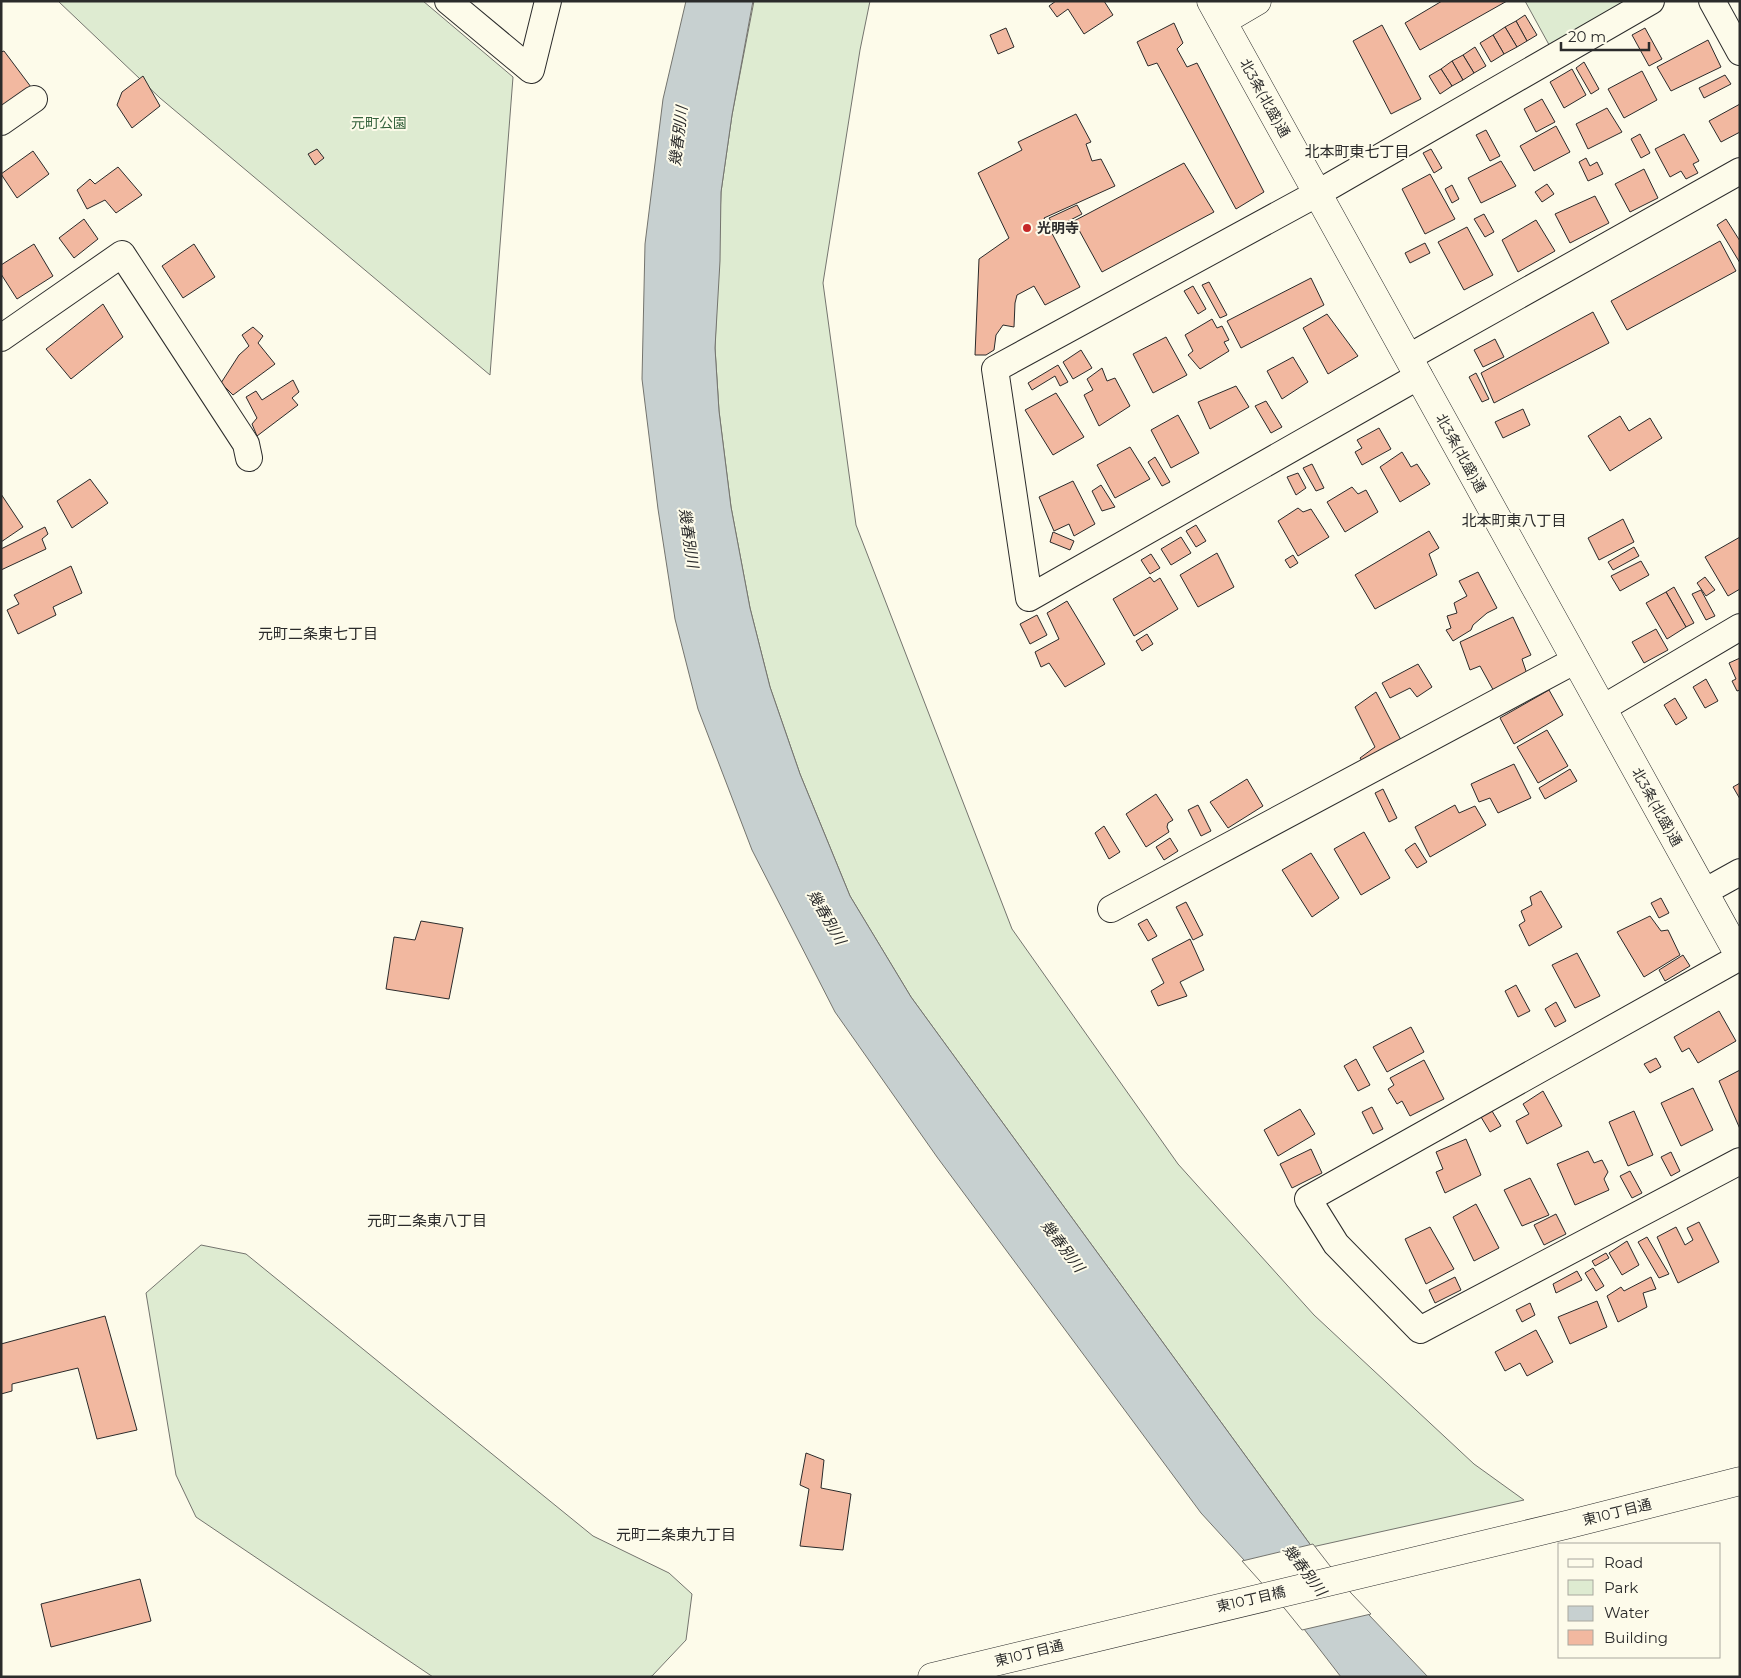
<svg xmlns="http://www.w3.org/2000/svg" width="1741" height="1678" font-family="Montserrat,'Noto Sans JP',sans-serif">
	<style>
		.green { fill: #deebd1; stroke: #74746e }
		.water { fill: #c7d0d0; stroke: #74746e }
		.pier { fill: #fdfbea; stroke: #74746e }
		.building { fill: #f2b8a0; stroke: #2b2b2b }
		.lines { fill: none; stroke-linecap: round; stroke-linejoin: round }
		.street-casing { stroke: #2b2b2b; stroke-width: 28 }
		.secondary-casing { stroke: #2b2b2b; stroke-width: 29 }
		.street { stroke: #fdfbea; stroke-width: 26 }
		.secondary { stroke: #fdfbea; stroke-width: 28 }
		.poi-dot { fill: #c62828; stroke: #fdfbea; stroke-width: 2 }
		.labels { text-anchor: middle; dominant-baseline: central; stroke-width: 4; stroke-linejoin: round; paint-order: stroke }
		.street-label { font-size: 14px; fill: #2b2b2b; stroke: #fdfbea }
		.park-label { font-size: 14px; fill: #34623c; stroke: #fdfbea }
		.poi-label { font-size: 14px; font-weight: bold; fill: #2b2b2b; stroke: #fdfbea; text-anchor: start }
		.water-label { font-size: 15px; font-style: italic; fill: #2b2b2b; stroke: #fdfbea }
		.neighbourhood-label { font-size: 15px; fill: #2b2b2b; stroke: #fdfbea }
	</style>
	<rect width="100%" height="100%" fill="#fdfbea"/>
	<g class="green">
		<path d="M58,1H423L513,77L490,375L160,98Z"/>
		<path d="M754,1H870L860,50L823,283L856,525L1012,929L1178,1164L1314,1315L1474,1464L1524,1500L1312,1547L911,997L850,896L800,774L770,687L750,608L731,507L719,411L715,348L721,192L732,115Z"/>
		<path d="M1525,1H1644L1553,52Z"/>
		<path d="M201,1245L246,1254L593,1536L669,1573L692,1594L686,1640L652,1676L648,1677H433L196,1517L176,1475L146,1293Z"/>
	</g>
	<path class="water" d="M686,1H753L732,115L721,192L720,261L715,348L719,411L731,507L750,608L770,687L800,774L850,896L911,997L1312,1547L1349,1594L1428,1677H1341L1287,1607L1201,1513L937,1157L835,1012L752,850L698,709L675,619L658,509L642,379L645,244L663,99Z"/>
	<path class="pier" d="M1313,1544L1351,1593L1371,1614L1302,1630L1285,1609L1242,1561Z"/>
	<g class="building">
		<path d="M1056,1H1104L1113,15L1084,34L1068,9L1057,17L1049,6Z"/>
		<path d="M1442,1H1507L1420,50L1405,23Z"/>
		<path d="M1525,15L1537,35L1527,41L1516,21Z"/>
		<path d="M1516,21L1527,41L1517,47L1505,27Z"/>
		<path d="M1174,23L1183,43L1177,49L1187,67L1197,63L1264,192L1236,209L1157,63L1148,66L1137,42Z"/>
		<path d="M1382,25L1421,99L1391,114L1353,41Z"/>
		<path d="M1505,27L1517,47L1504,54L1493,35Z"/>
		<path d="M1006,28L1014,47L998,54L990,35Z"/>
		<path d="M1645,28L1662,59L1649,66L1632,35Z"/>
		<path d="M1493,35L1504,54L1491,62L1480,43Z"/>
		<path d="M1708,40L1721,67L1671,91L1657,67Z"/>
		<path d="M1475,47L1486,66L1474,73L1463,55Z"/>
		<path d="M4,51L31,87L1,107V52Z"/>
		<path d="M1463,55L1474,73L1463,80L1452,61Z"/>
		<path d="M1452,61L1463,80L1452,86L1441,69Z"/>
		<path d="M1584,62L1599,89L1591,94L1576,68Z"/>
		<path d="M1441,69L1452,86L1440,94L1429,76Z"/>
		<path d="M1572,69L1586,95L1564,108L1550,82Z"/>
		<path d="M1642,71L1657,100L1624,118L1608,89Z"/>
		<path d="M1725,75L1731,84L1704,98L1699,88Z"/>
		<path d="M143,76L160,106L132,128L117,105L122,92Z"/>
		<path d="M1542,99L1555,122L1536,132L1524,109Z"/>
		<path d="M1740,104V132L1721,142L1709,121Z"/>
		<path d="M1607,108L1622,132L1588,149L1576,124Z"/>
		<path d="M1076,114L1091,142L1086,144L1092,161L1101,159L1115,186L1044,218L1080,287L1045,305L1034,286L1017,295L1015,303L1014,327L1003,325L996,335L994,350L986,355H975L979,259L1009,238L978,173L1022,150L1018,142Z"/>
		<path d="M1556,126L1570,152L1534,171L1520,146Z"/>
		<path d="M1486,130L1500,156L1490,161L1476,135Z"/>
		<path d="M1640,134L1650,153L1641,158L1631,139Z"/>
		<path d="M1684,134L1699,161L1693,164L1698,173L1686,179L1681,171L1670,177L1655,149Z"/>
		<path d="M317,149L324,158L315,165L308,154Z"/>
		<path d="M1431,149L1442,168L1434,173L1423,153Z"/>
		<path d="M33,151L49,174L17,198L1,174Z"/>
		<path d="M1586,158L1590,166L1597,162L1603,174L1588,181L1579,162Z"/>
		<path d="M1501,161L1516,186L1481,203L1468,178Z"/>
		<path d="M1184,163L1214,212L1102,272L1074,221Z"/>
		<path d="M118,167L142,195L116,213L105,200L87,209L77,190L90,179L95,184Z"/>
		<path d="M1644,169L1658,198L1630,212L1615,184Z"/>
		<path d="M1430,174L1455,219L1425,234L1402,189Z"/>
		<path d="M1547,184L1554,194L1542,202L1535,192Z"/>
		<path d="M1452,185L1459,199L1452,203L1445,189Z"/>
		<path d="M1595,196L1609,223L1570,243L1555,214Z"/>
		<path d="M1077,205L1082,214L1055,228L1049,218Z"/>
		<path d="M1484,214L1494,232L1485,237L1474,219Z"/>
		<path d="M84,219L98,239L74,258L59,238Z"/>
		<path d="M1726,219L1740,241V263L1717,225Z"/>
		<path d="M1536,220L1555,251L1518,272L1502,240Z"/>
		<path d="M1467,227L1493,275L1464,290L1438,242Z"/>
		<path d="M1720,241L1736,271L1627,330L1611,301Z"/>
		<path d="M1425,243L1430,253L1410,263L1405,253Z"/>
		<path d="M34,244L53,276L17,299L1,274V265Z"/>
		<path d="M194,244L215,277L183,298L162,266Z"/>
		<path d="M1311,278L1324,305L1241,348L1227,321Z"/>
		<path d="M1209,282L1227,315L1220,318L1202,285Z"/>
		<path d="M1193,286L1206,309L1198,314L1184,291Z"/>
		<path d="M103,304L123,337L71,379L46,349Z"/>
		<path d="M1593,312L1609,343L1494,403L1481,373Z"/>
		<path d="M1327,314L1358,356L1328,374L1303,328Z"/>
		<path d="M1212,319L1217,328L1222,326L1229,340L1224,342L1229,351L1200,369L1188,355L1193,351L1185,335Z"/>
		<path d="M253,327L263,336L258,343L275,364L233,395L221,383L239,355L249,346L242,335Z"/>
		<path d="M1166,337L1187,375L1153,393L1133,354Z"/>
		<path d="M1495,339L1504,357L1483,367L1474,350Z"/>
		<path d="M1081,350L1092,368L1073,379L1063,362Z"/>
		<path d="M1293,357L1308,382L1282,399L1267,371Z"/>
		<path d="M1058,365L1068,382L1060,386L1055,376L1032,390L1028,383Z"/>
		<path d="M1102,368L1107,381L1115,378L1130,406L1099,426L1084,395L1093,390L1087,379Z"/>
		<path d="M1476,373L1489,399L1482,402L1469,377Z"/>
		<path d="M293,380L299,392L292,398L298,405L257,436L252,424L257,418L246,397L256,391L262,400Z"/>
		<path d="M1236,386L1249,407L1210,429L1198,402Z"/>
		<path d="M1056,393L1084,437L1053,455L1025,410Z"/>
		<path d="M1266,401L1282,427L1271,433L1255,406Z"/>
		<path d="M1523,409L1530,425L1503,438L1495,422Z"/>
		<path d="M1178,415L1199,453L1171,468L1151,430Z"/>
		<path d="M1620,416L1629,431L1650,418L1662,438L1610,471L1588,436Z"/>
		<path d="M1379,428L1391,449L1362,465L1355,452L1362,448L1357,440Z"/>
		<path d="M1130,447L1150,479L1115,498L1097,465Z"/>
		<path d="M1402,452L1411,467L1417,464L1430,484L1400,502L1380,467Z"/>
		<path d="M1155,457L1170,482L1162,486L1148,462Z"/>
		<path d="M1312,464L1324,488L1316,491L1303,468Z"/>
		<path d="M1298,473L1306,488L1296,495L1287,477Z"/>
		<path d="M90,479L108,503L72,528L57,501Z"/>
		<path d="M1073,481L1095,524L1074,536L1069,524L1054,531L1039,497Z"/>
		<path d="M1101,485L1115,507L1102,511L1092,491Z"/>
		<path d="M1352,487L1358,494L1366,490L1378,512L1345,532L1327,502Z"/>
		<path d="M1,494L23,527L1,542Z"/>
		<path d="M1298,508L1303,512L1311,509L1329,537L1298,556L1278,521Z"/>
		<path d="M1623,519L1634,542L1599,560L1588,538Z"/>
		<path d="M1196,525L1206,541L1196,547L1186,531Z"/>
		<path d="M45,527L48,534L42,539L46,549L1,570V549Z"/>
		<path d="M1429,531L1439,548L1429,554L1437,575L1375,609L1355,575Z"/>
		<path d="M1053,532L1074,541L1070,550L1050,542Z"/>
		<path d="M1181,537L1191,553L1171,565L1161,549Z"/>
		<path d="M1740,537V589L1728,596L1705,557Z"/>
		<path d="M1634,547L1639,556L1613,570L1608,562Z"/>
		<path d="M1217,553L1234,587L1198,607L1180,575Z"/>
		<path d="M1151,554L1160,568L1150,574L1141,560Z"/>
		<path d="M1293,555L1298,563L1290,568L1285,560Z"/>
		<path d="M1641,561L1649,575L1620,591L1611,576Z"/>
		<path d="M71,566L82,593L53,607L56,615L18,634L7,610L19,604L14,595Z"/>
		<path d="M1478,572L1497,608L1487,613L1473,625L1471,630L1453,641L1446,630L1451,628L1447,616L1457,613L1454,603L1467,596L1459,581Z"/>
		<path d="M1150,577L1154,582L1160,578L1178,609L1134,636L1113,599Z"/>
		<path d="M1705,577L1715,590L1706,596L1697,583Z"/>
		<path d="M1674,587L1694,623L1686,627L1666,592Z"/>
		<path d="M1701,590L1715,616L1706,620L1692,594Z"/>
		<path d="M1666,592L1686,627L1667,639L1646,603Z"/>
		<path d="M1067,601L1105,664L1065,687L1049,663L1041,667L1035,652L1059,639L1047,613Z"/>
		<path d="M1037,615L1047,635L1030,644L1020,624Z"/>
		<path d="M1513,617L1531,655L1522,659L1528,677L1496,695L1480,666L1470,670L1460,642Z"/>
		<path d="M1656,629L1668,650L1644,663L1632,642Z"/>
		<path d="M1147,634L1153,644L1142,651L1136,641Z"/>
		<path d="M1740,658V690L1737,691L1732,681L1736,679L1729,663Z"/>
		<path d="M1418,664L1432,687L1417,697L1410,688L1390,698L1382,683Z"/>
		<path d="M1706,679L1718,701L1705,708L1693,687Z"/>
		<path d="M1549,690L1563,715L1514,744L1500,718Z"/>
		<path d="M1376,692L1401,740L1364,764L1360,758L1375,747L1355,707Z"/>
		<path d="M1675,698L1687,718L1676,725L1664,705Z"/>
		<path d="M1547,730L1568,766L1538,783L1517,747Z"/>
		<path d="M1514,764L1531,798L1498,813L1490,798L1479,802L1471,784Z"/>
		<path d="M1570,769L1577,781L1545,799L1539,788Z"/>
		<path d="M1247,779L1263,806L1228,828L1210,802Z"/>
		<path d="M1740,783V799L1733,787Z"/>
		<path d="M1383,789L1397,818L1389,822L1375,793Z"/>
		<path d="M1156,794L1173,820L1168,823L1167,827L1169,832L1146,847L1126,814Z"/>
		<path d="M1198,805L1211,831L1201,836L1188,810Z"/>
		<path d="M1455,805L1459,813L1475,806L1486,825L1430,857L1415,827Z"/>
		<path d="M1104,826L1120,852L1109,859L1095,833Z"/>
		<path d="M1364,832L1390,878L1361,895L1334,849Z"/>
		<path d="M1170,838L1178,851L1164,860L1156,847Z"/>
		<path d="M1415,843L1427,862L1417,868L1405,850Z"/>
		<path d="M1311,853L1339,898L1312,917L1282,870Z"/>
		<path d="M1541,891L1562,927L1529,946L1519,925L1525,921L1521,911L1532,905L1530,897Z"/>
		<path d="M1661,898L1669,913L1659,918L1651,903Z"/>
		<path d="M1186,902L1203,935L1193,940L1176,907Z"/>
		<path d="M1650,916L1661,931L1668,930L1680,955L1644,977L1617,932Z"/>
		<path d="M1147,919L1157,936L1148,941L1138,924Z"/>
		<path d="M421,921L463,928L449,999L386,989L394,937L415,940Z"/>
		<path d="M1190,939L1204,970L1180,982L1187,996L1158,1006L1151,991L1164,983L1152,959Z"/>
		<path d="M1577,953L1600,996L1575,1008L1552,965Z"/>
		<path d="M1683,955L1690,966L1665,981L1659,970Z"/>
		<path d="M1516,985L1530,1011L1518,1017L1505,991Z"/>
		<path d="M1556,1002L1566,1021L1555,1027L1545,1009Z"/>
		<path d="M1719,1011L1736,1041L1698,1063L1689,1048L1682,1052L1674,1037Z"/>
		<path d="M1411,1027L1424,1052L1387,1072L1373,1047Z"/>
		<path d="M1656,1058L1661,1067L1650,1073L1644,1064Z"/>
		<path d="M1356,1059L1370,1085L1358,1091L1344,1066Z"/>
		<path d="M1424,1060L1444,1099L1410,1116L1402,1101L1397,1104L1388,1089L1394,1085L1390,1078Z"/>
		<path d="M1740,1070V1129L1719,1081Z"/>
		<path d="M1693,1088L1713,1130L1681,1146L1661,1103Z"/>
		<path d="M1543,1091L1562,1126L1527,1144L1516,1121L1529,1114L1523,1104Z"/>
		<path d="M1372,1107L1383,1129L1373,1134L1362,1112Z"/>
		<path d="M1300,1109L1315,1134L1278,1156L1264,1130Z"/>
		<path d="M1492,1111L1501,1126L1490,1132L1481,1117Z"/>
		<path d="M1634,1111L1653,1155L1628,1166L1609,1122Z"/>
		<path d="M1466,1139L1481,1175L1445,1193L1436,1172L1443,1169L1436,1152Z"/>
		<path d="M1311,1149L1322,1173L1292,1188L1280,1164Z"/>
		<path d="M1588,1151L1594,1163L1602,1160L1608,1172L1604,1179L1609,1190L1575,1205L1557,1164Z"/>
		<path d="M1671,1152L1680,1171L1671,1176L1661,1157Z"/>
		<path d="M1630,1171L1642,1193L1632,1198L1620,1176Z"/>
		<path d="M1530,1178L1549,1215L1522,1226L1504,1190Z"/>
		<path d="M1476,1204L1499,1248L1474,1261L1453,1217Z"/>
		<path d="M1556,1214L1566,1234L1544,1245L1534,1225Z"/>
		<path d="M1699,1222L1719,1262L1678,1283L1657,1237L1676,1227L1685,1245L1693,1240L1687,1228Z"/>
		<path d="M1430,1227L1454,1269L1426,1284L1405,1239Z"/>
		<path d="M1647,1237L1669,1274L1659,1278L1638,1242Z"/>
		<path d="M1627,1241L1639,1265L1622,1275L1609,1253Z"/>
		<path d="M1606,1253L1609,1258L1595,1266L1592,1261Z"/>
		<path d="M1593,1268L1604,1286L1596,1291L1585,1273Z"/>
		<path d="M1577,1271L1582,1280L1556,1293L1553,1284Z"/>
		<path d="M1455,1277L1461,1290L1435,1303L1429,1290Z"/>
		<path d="M1651,1277L1656,1289L1643,1293L1647,1307L1618,1322L1607,1296L1621,1287L1624,1291Z"/>
		<path d="M1597,1301L1607,1327L1570,1344L1558,1317Z"/>
		<path d="M1530,1303L1535,1315L1522,1322L1516,1310Z"/>
		<path d="M105,1316L137,1430L97,1439L78,1368L12,1384V1391L1,1394V1344Z"/>
		<path d="M1536,1330L1553,1362L1527,1376L1520,1363L1505,1371L1495,1352Z"/>
		<path d="M806,1453L824,1460L821,1488L851,1494L843,1550L800,1546L809,1489L800,1485Z"/>
		<path d="M140,1579L151,1621L51,1647L41,1604Z"/>
	</g>
	<g class="lines">
		<g class="street-casing">
			<g id="street">
				<path d="M448,1L531,70L548,1"/>
				<path d="M1712,1L1740,52"/>
				<path d="M1,122L34,99"/>
				<path d="M1,338L122,254L246,444L249,458"/>
				<path d="M1409,357L1740,171"/>
				<path d="M1419,376L1029,598L995,369L1318,193L1651,1"/>
				<path d="M1603,708L1740,627"/>
				<path d="M1704,892L1740,872"/>
				<path d="M1111,909L1576,660"/>
				<path d="M1740,957L1308,1199L1336,1244L1420,1330L1740,1161"/>
			</g>
		</g>
		<g class="secondary-casing">
			<g id="secondary">
				<path d="M1211,1L1740,957"/>
				<path d="M1223,21L1257,1"/>
				<path d="M932,1677L1570,1524L1740,1481"/>
			</g>
		</g>
		<use href="#street" class="street"/>
		<use href="#secondary" class="secondary"/>
	</g>
	<circle class="poi-dot" cx="1027" cy="228" r="5"/>
	<g class="labels">
		<g class="street-label">
			<text transform="translate(1265 98) rotate(61)">北3条(北盛)通</text>
			<text transform="translate(1461 453) rotate(61)">北3条(北盛)通</text>
			<text transform="translate(1657 807) rotate(61)">北3条(北盛)通</text>
			<text transform="translate(1617 1512) rotate(-14)">東10丁目通</text>
			<text transform="translate(1251 1599) rotate(-13)">東10丁目橋</text>
			<text transform="translate(1029 1653) rotate(-14)">東10丁目通</text>
		</g>
		<g class="park-label">
			<text x="379" y="123">元町公園</text>
		</g>
		<g class="poi-label">
			<text x="1037" y="228">光明寺</text>
		</g>
		<g class="water-label">
			<text transform="translate(678 136) rotate(-83)">幾春別川</text>
			<text transform="translate(689 538) rotate(82)">幾春別川</text>
			<text transform="translate(827 917) rotate(60)">幾春別川</text>
			<text transform="translate(1063 1246) rotate(53)">幾春別川</text>
			<text transform="translate(1305 1570) rotate(53)">幾春別川</text>
		</g>
		<g class="neighbourhood-label">
			<text x="1357" y="151">北本町東七丁目</text>
			<text x="1514" y="520">北本町東八丁目</text>
			<text x="318" y="633">元町二条東七丁目</text>
			<text x="427" y="1220">元町二条東八丁目</text>
			<text x="676" y="1534">元町二条東九丁目</text>
		</g>
	</g>
	<rect width="1741" height="1678" fill="none" stroke="#2b2b2b" stroke-width="5"/>
	<rect x="1558" y="1543" width="162" height="115" fill="#fdfbea" stroke="#a9a89e"/>
	<rect x="1568" y="1559" width="25" height="8" fill="#fdfbea" stroke="#a9a89e"/>
	<text x="1604" y="1568" font-size="15" fill="#2b2b2b">Road</text>
	<rect x="1568" y="1580" width="25" height="15" fill="#deebd1" stroke="#a9a89e"/>
	<text x="1604" y="1593" font-size="15" fill="#2b2b2b">Park</text>
	<rect x="1568" y="1606" width="25" height="15" fill="#c7d0d0" stroke="#a9a89e"/>
	<text x="1604" y="1618" font-size="15" fill="#2b2b2b">Water</text>
	<rect x="1568" y="1630" width="25" height="15" fill="#f2b8a0" stroke="#a9a89e"/>
	<text x="1604" y="1643" font-size="15" fill="#2b2b2b">Building</text>
	<path d="M1561 42v8h88v-8" fill="none" stroke="#2b2b2b" stroke-width="2.5"/>
	<text x="1568" y="42" font-size="15" fill="#2b2b2b" stroke="#fdfbea" stroke-width="4" paint-order="stroke">20 m</text>
</svg>
